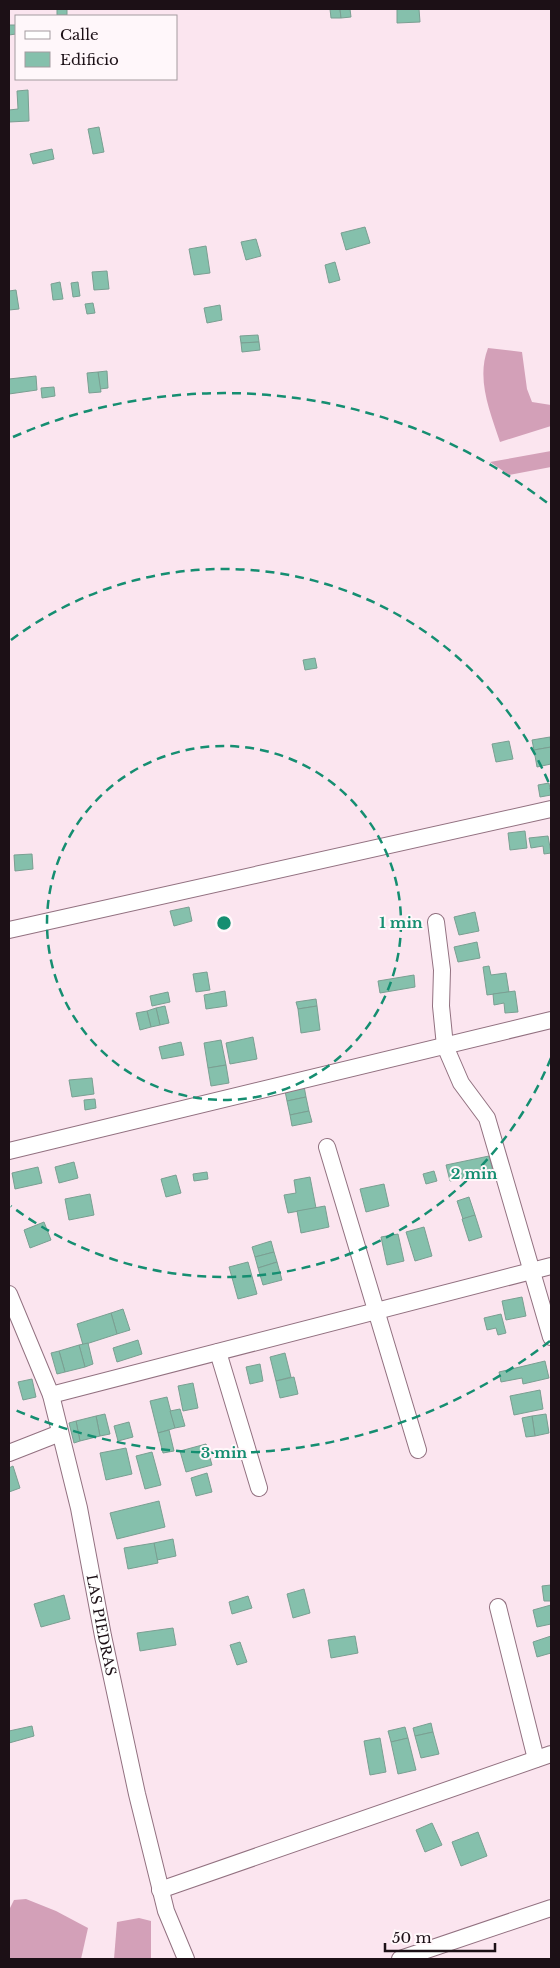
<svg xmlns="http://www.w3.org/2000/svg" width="560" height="1968" font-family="'Libre Baskerville',serif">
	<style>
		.forest { fill: #d3a0b8 }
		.building { fill: #85c0ac; stroke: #7a9f92 }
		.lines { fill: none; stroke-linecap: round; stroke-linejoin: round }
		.minor-casing { stroke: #927180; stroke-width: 18 }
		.minor { stroke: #fff; stroke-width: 16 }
		.ring { fill: none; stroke: #158e71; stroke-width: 2.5; stroke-dasharray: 9 6 }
		.labels { text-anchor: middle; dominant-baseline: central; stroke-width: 4; stroke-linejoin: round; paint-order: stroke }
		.street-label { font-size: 14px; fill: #1c1016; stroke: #fff7fa }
		.centre { fill: #158e71; stroke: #fff7fa; stroke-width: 2.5 }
		.ring-label { font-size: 15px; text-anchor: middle; font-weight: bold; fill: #158e71; stroke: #fff7fa; stroke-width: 4; stroke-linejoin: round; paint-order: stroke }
	</style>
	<rect width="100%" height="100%" fill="#fbe5ef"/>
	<g class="forest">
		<path d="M488,348L522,352L527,389L532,402L551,405V426L500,442C490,412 476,379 488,348Z"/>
		<path d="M551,451V467L509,475L490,462Z"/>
		<path d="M26,1899L56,1911L88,1928L81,1959H9V1910L14,1900Z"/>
		<path d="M139,1918L151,1921V1959H114L117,1922Z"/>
	</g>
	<g class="building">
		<rect x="57" y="9" width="10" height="6"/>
		<path d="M330,9H340L341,18H331Z"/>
		<path d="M340,9H350L351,17L341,18Z"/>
		<path d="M397,9H419L420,22L397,23Z"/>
		<path d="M9,25H16V34L9,35Z"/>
		<path d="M28,90L29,121L9,122V110L18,109L17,91Z"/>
		<path d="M99,127L104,152L93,154L88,129Z"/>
		<path d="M52,149L54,159L33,164L30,154Z"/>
		<path d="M365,227L370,243L346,250L341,233Z"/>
		<path d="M256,239L261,256L246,260L241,242Z"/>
		<path d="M206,246L210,273L194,275L189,249Z"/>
		<path d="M335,262L340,280L329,283L325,265Z"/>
		<path d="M107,271L109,289L94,290L92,272Z"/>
		<path d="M60,282L63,299L53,300L51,284Z"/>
		<path d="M78,282L80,296L73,297L71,283Z"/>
		<path d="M16,290L19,309L9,310V291Z"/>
		<path d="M93,303L95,313L87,314L85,304Z"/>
		<path d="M220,305L222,320L207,323L204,308Z"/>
		<path d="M258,335L259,342L241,343L240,336Z"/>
		<path d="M259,342L260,350L242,352L241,343Z"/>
		<path d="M107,371L108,388L100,389L98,372Z"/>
		<path d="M98,372L101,392L89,393L87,373Z"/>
		<path d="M36,376L37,390L9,394V379Z"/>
		<path d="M54,387L55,396L42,398L41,388Z"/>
		<path d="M315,658L317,668L305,670L303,660Z"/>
		<path d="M550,737L551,747L534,750L532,740Z"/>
		<path d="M509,741L513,759L496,762L492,744Z"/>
		<path d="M551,747V764L537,767L534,750Z"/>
		<path d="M549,783L551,795L540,797L538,785Z"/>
		<path d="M525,831L527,848L510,850L508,833Z"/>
		<path d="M548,836L551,853L544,854L543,846L531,848L529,838Z"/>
		<path d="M32,854L33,869L15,871L14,855Z"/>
		<path d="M189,907L192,921L174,926L170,911Z"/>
		<path d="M475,912L479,931L459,935L454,917Z"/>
		<path d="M477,942L480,958L458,962L454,947Z"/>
		<path d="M489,966L491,975L506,973L509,992L487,995L483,967Z"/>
		<path d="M207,972L210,990L196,992L193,974Z"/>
		<path d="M414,975L415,987L380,993L378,981Z"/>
		<path d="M225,991L227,1006L206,1009L204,995Z"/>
		<path d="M515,991L518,1012L505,1013L504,1003L494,1005L493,994Z"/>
		<path d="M168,992L170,1002L152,1006L150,996Z"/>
		<path d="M316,999L317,1006L298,1009L296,1002Z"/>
		<path d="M165,1006L169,1023L160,1025L156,1008Z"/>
		<path d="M317,1006L320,1030L301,1033L298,1009Z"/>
		<path d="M156,1008L160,1025L151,1027L147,1011Z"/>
		<path d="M147,1011L151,1027L140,1030L136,1013Z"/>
		<path d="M253,1037L257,1059L230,1064L226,1043Z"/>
		<path d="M221,1040L226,1065L208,1068L204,1043Z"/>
		<path d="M181,1042L184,1055L162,1059L159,1047Z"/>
		<path d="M226,1065L229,1083L211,1086L208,1068Z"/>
		<path d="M92,1078L94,1094L72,1097L69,1080Z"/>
		<path d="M304,1086L306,1097L287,1101L285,1091Z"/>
		<path d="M306,1097L309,1111L290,1115L287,1101Z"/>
		<path d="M95,1099L96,1108L85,1110L84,1100Z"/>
		<path d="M309,1111L312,1122L292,1126L290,1115Z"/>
		<path d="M489,1156L493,1171L450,1181L446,1165Z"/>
		<path d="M74,1162L78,1178L59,1183L55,1167Z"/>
		<path d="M38,1167L42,1183L15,1189L12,1173Z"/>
		<path d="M434,1171L437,1181L426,1184L423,1174Z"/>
		<path d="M207,1172L208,1179L194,1181L193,1174Z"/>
		<path d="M176,1175L181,1193L166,1197L161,1179Z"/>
		<path d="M310,1177L316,1208L288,1213L284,1195L296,1193L294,1180Z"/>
		<path d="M384,1184L389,1206L366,1212L360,1189Z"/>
		<path d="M90,1194L94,1215L69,1220L65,1199Z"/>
		<path d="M469,1197L475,1215L463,1219L457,1201Z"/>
		<path d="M325,1206L329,1227L301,1233L297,1211Z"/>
		<path d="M475,1215L482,1237L469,1241L462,1219Z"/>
		<path d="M44,1222L51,1240L30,1248L24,1230Z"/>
		<path d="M424,1227L432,1256L415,1261L406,1232Z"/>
		<path d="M398,1234L404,1261L387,1265L381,1237Z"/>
		<path d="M271,1241L274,1252L255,1257L252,1247Z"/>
		<path d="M274,1252L277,1262L258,1268L255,1257Z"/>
		<path d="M248,1262L257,1294L238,1299L229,1267Z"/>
		<path d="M277,1262L282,1280L263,1285L258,1268Z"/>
		<path d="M522,1297L526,1316L506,1320L502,1301Z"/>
		<path d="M123,1309L130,1330L117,1334L111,1313Z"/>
		<path d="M111,1313L117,1334L83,1345L77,1324Z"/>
		<path d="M501,1314L506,1333L498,1335L496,1328L487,1330L484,1318Z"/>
		<path d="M138,1340L142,1354L117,1362L113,1348Z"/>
		<path d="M88,1343L93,1364L85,1367L79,1345Z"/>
		<path d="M79,1345L85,1367L65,1372L59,1351Z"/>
		<path d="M59,1351L65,1372L57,1374L51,1353Z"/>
		<path d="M285,1353L291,1377L276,1381L270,1357Z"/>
		<path d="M545,1361L549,1378L523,1384L522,1378L501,1382L499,1372Z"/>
		<path d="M260,1364L263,1381L250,1384L246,1367Z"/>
		<path d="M294,1377L298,1394L280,1398L276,1381Z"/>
		<path d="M32,1379L36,1397L23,1400L18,1382Z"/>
		<path d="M193,1383L198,1408L183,1411L178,1386Z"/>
		<path d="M540,1390L543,1409L514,1415L510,1396Z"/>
		<path d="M167,1397L175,1428L158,1433L150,1401Z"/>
		<path d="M180,1409L185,1426L175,1428L170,1411Z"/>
		<path d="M105,1414L110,1434L100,1436L96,1416Z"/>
		<path d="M546,1414L549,1433L535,1436L532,1416Z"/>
		<path d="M96,1416L100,1436L80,1441L76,1421Z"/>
		<path d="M532,1416L535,1436L526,1437L522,1418Z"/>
		<path d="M76,1421L80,1441L74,1443L69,1423Z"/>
		<path d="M129,1422L133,1437L118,1441L114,1426Z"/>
		<path d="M169,1430L174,1451L163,1453L158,1433Z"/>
		<path d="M206,1444L212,1465L186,1472L180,1451Z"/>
		<path d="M126,1448L132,1474L106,1480L100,1453Z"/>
		<path d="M152,1452L161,1485L145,1489L136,1456Z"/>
		<path d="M13,1466L20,1488L9,1492V1468Z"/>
		<path d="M207,1473L212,1492L196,1496L191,1478Z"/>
		<path d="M159,1501L165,1527L117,1539L110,1513Z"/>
		<path d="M173,1539L176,1556L157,1560L154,1543Z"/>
		<path d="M154,1543L158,1563L128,1569L124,1548Z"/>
		<path d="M551,1585V1601H544L542,1586Z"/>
		<path d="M304,1589L310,1613L293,1618L287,1594Z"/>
		<path d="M64,1595L70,1619L41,1627L34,1604Z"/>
		<path d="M248,1596L252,1608L232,1614L229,1602Z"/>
		<path d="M551,1605V1624L537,1627L533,1610Z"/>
		<path d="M173,1628L176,1645L140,1651L137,1633Z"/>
		<path d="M355,1636L358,1653L331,1658L328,1640Z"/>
		<path d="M551,1636V1653L537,1657L533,1642Z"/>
		<path d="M240,1642L247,1662L237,1665L230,1645Z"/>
		<path d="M431,1723L433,1732L415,1736L413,1728Z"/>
		<path d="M32,1726L34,1736L9,1743V1731Z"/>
		<path d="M405,1727L408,1738L391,1742L388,1731Z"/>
		<path d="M433,1732L439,1754L421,1758L415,1736Z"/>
		<path d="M380,1738L386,1772L370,1775L364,1741Z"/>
		<path d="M408,1738L416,1770L398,1774L391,1742Z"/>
		<path d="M432,1823L442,1845L425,1852L416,1830Z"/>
		<path d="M478,1832L487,1856L461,1866L452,1842Z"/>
	</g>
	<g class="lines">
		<g class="minor-casing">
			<g id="minor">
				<path d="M436,922L442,970L441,1006L445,1046L461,1083L487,1118L551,1337"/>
				<path d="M9,930L551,809"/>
				<path d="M327,1147L418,1450"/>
				<path d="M9,1151L551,1020"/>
				<path id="s1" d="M9,1294L51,1395L79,1508L103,1636L137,1794L166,1911L186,1959"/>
				<path d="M218,1352L259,1488"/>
				<path d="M51,1395L551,1266"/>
				<path d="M9,1453L60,1433"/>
				<path d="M498,1607L536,1759"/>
				<path d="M160,1890L551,1754"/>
				<path d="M400,1959L551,1908"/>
			</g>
		</g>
		<use href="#minor" class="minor"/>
	</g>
	<g class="ring">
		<circle cx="224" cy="923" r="177"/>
		<path d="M551 1058A354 354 0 0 1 11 1206M11 640A354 354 0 0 1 551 788"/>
		<path d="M550 1341A530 530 0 0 1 13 1409M13 437A530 530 0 0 1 550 505"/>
	</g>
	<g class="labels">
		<g class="street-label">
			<text stroke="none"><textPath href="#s1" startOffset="345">LAS PIEDRAS</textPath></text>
		</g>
	</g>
	<circle cx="224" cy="923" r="8" class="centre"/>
	<g class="ring-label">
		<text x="401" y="928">1 min</text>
		<text x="474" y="1179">2 min</text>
		<text x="224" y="1458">3 min</text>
	</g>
	<rect width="560" height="1968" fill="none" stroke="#1c1016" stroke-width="20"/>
	<rect x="15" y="15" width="162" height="65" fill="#fff7fa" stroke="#a49b9f"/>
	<rect x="25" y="31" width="25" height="8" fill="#ffffff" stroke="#a49b9f"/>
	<text x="60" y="40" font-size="15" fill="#1c1016">Calle</text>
	<rect x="25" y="52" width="25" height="15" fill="#85c0ac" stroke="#a49b9f"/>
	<text x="60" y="65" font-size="15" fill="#1c1016">Edificio</text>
	<path d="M385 1943v8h110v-8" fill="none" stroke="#1c1016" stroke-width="2.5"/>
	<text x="392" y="1943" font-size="15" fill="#1c1016" stroke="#fff7fa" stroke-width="4" paint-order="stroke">50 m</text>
</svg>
